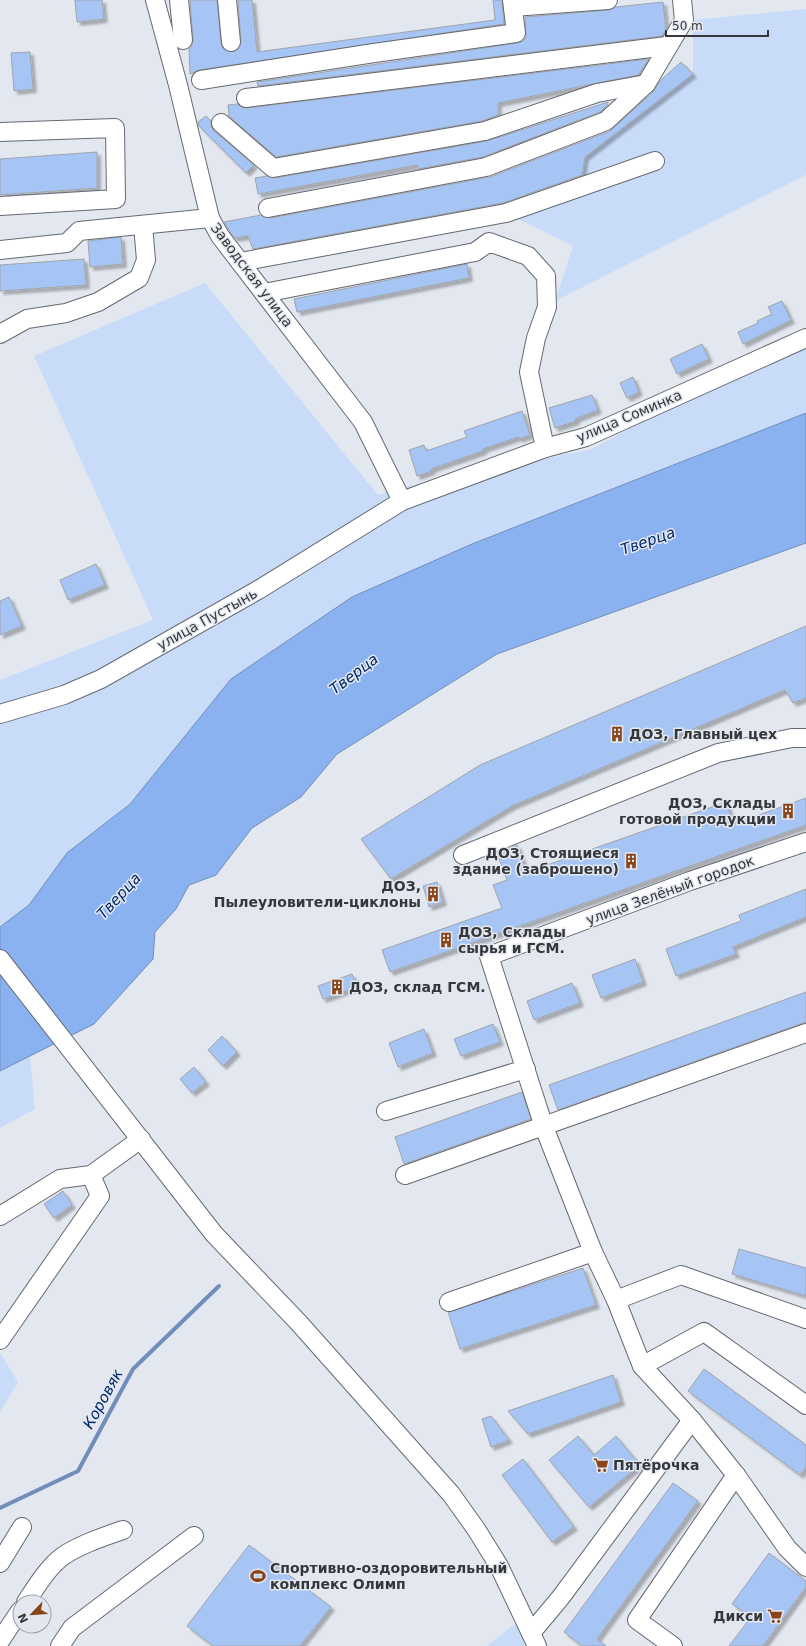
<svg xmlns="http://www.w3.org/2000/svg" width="806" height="1646" font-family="'DejaVu Sans',sans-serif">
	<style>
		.green { fill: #c8dcfa }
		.water { fill: #8bb2f0; stroke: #718db9 }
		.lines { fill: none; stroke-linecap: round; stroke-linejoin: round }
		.stream { stroke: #718db9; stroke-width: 4 }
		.building { fill: #a7c5f4; stroke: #9fa4ab; filter: url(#shadow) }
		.minor-casing { stroke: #656971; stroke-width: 20 }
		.minor { stroke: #fff; stroke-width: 18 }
		.labels { text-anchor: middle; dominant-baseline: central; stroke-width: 3; stroke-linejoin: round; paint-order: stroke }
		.street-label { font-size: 14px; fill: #35373a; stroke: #e3e8f0 }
		.poi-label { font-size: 14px; font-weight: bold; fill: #35373a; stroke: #e3e8f0; text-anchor: start }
		.water-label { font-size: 15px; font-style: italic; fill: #002769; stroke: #e3e8f0 }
	</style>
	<defs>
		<filter id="shadow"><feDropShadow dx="3.5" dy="3.5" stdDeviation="1" flood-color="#0004"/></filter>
	</defs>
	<rect width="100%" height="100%" fill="#e3e8f0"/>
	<g class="green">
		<path d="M806,9V175L555,301L573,246L506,213L581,187L585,157L693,74V20Z"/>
		<path d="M205,283L378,495L399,488L592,449L806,330V413L472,544L352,597L231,679L129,804L67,853L29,905L0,927V680L153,620L34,356Z"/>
		<path d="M30,1057L35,1109L0,1128V1071Z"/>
		<path d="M0,1353L18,1382L0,1412Z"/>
		<path d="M516,1623L528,1646H487Z"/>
	</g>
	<path class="water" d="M806,413V543L497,654L337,754L301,797L252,828L216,875L189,885L176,909L155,932L153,959L94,1024L0,1071V927L29,905L67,853L130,804L231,679L352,597L472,544Z"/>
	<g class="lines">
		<path class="stream" d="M0,1508L78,1471L133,1369L219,1286"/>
	</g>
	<g class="building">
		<path d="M75,0H102L104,19L77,22Z"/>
		<path d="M190,0H217L221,43L223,48L232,52L237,50L241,41L238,0H252L257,52L495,20L493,0H502L504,24L199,70L190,74L189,49L192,45L193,39Z"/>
		<path d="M663,2L666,30L662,36L258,86L257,82L517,43L523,41L526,37L525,17L609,10L616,7Z"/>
		<path d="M30,52L33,89L14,91L11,53Z"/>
		<path d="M649,59L638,75L498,103V115L482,121L276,157L229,116L228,105L237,104L242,107L247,108Z"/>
		<path d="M681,62L693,74L585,157L582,175L503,203L253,249L248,236L234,238L224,222L261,215L270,218L490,177L610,131L653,92L661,80Z"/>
		<path d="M608,102V104L600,112L483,157L418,169V165L258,194L255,178L267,176L275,178L487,141Z"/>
		<path d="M206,116L211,121V126L214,131L254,165L246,173L199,126L198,122Z"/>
		<path d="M97,152V188L0,195V159Z"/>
		<path d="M121,237L123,264L90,267L88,241Z"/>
		<path d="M84,259L86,285L0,291V265Z"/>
		<path d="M467,264L469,278L297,312L294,299Z"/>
		<path d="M782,301L791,320L743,344L738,332L758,323L757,321L772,314L768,307Z"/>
		<path d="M702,344L709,359L677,374L670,359Z"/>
		<path d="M633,377L639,392L627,398L620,383Z"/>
		<path d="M592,395L598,410L575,419L576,421L555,428L549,408Z"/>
		<path d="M522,411L530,435L519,439V437L483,449V451L431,469L432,471L417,476L409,450L424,445L426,451L467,437L464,431Z"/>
		<path d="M96,564L105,585L68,600L60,580Z"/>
		<path d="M9,597L22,626L0,635V601Z"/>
		<path d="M806,626V698L793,703L785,690L512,806L391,879L361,839L480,765Z"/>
		<path d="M806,798V825L390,972L382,950L502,908L493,885L507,880L497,853L517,845L527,872L726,802L734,824Z"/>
		<path d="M437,882L443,902L429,907L423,886Z"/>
		<path d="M806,889V917L733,947L736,954L676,976L666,949L741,921L739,915Z"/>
		<path d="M635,959L643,982L601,998L592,975Z"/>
		<path d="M352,974L357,987L323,999L318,986Z"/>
		<path d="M572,983L580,1003L534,1020L527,1001Z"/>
		<path d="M806,992V1022L558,1110L549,1085Z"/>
		<path d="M493,1024L500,1042L461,1056L454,1039Z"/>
		<path d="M424,1029L433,1053L398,1067L389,1043Z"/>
		<path d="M222,1036L237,1052L223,1066L208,1050Z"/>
		<path d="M194,1067L206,1082L192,1093L180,1079Z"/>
		<path d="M522,1092L531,1119L404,1164L395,1137Z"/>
		<path d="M63,1191L72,1205L54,1218L44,1204Z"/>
		<path d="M739,1249L806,1268V1296L732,1274Z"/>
		<path d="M583,1268L596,1305L460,1349L448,1312Z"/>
		<path d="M704,1369L806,1445V1467L800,1475L688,1391Z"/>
		<path d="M613,1375L621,1402L528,1434L508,1411Z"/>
		<path d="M491,1416L509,1440L491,1447L482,1419Z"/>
		<path d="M578,1436L594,1455L616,1436L640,1465L589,1507L549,1460Z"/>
		<path d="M523,1459L574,1527L552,1542L502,1475Z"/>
		<path d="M673,1483L698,1501L597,1639L606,1646H582L564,1632Z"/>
		<path d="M249,1545L331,1607L300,1646H213L187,1626Z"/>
		<path d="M769,1553L806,1581V1587L763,1646H729L751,1617L732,1604Z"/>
	</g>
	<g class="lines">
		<g class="minor-casing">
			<g id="minor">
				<path d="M155,0L178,85L210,218L220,236L363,422L402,501"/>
				<path d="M179,0L183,40"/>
				<path d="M227,0L231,42"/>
				<path d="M513,7L608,0"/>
				<path d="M201,80L374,53L516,33L512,0"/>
				<path d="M246,98L667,46"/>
				<path d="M221,123L273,168L485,131L597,93L646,84"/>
				<path d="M0,132L115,128L116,199L0,206"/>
				<path d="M268,208L486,167L606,121L646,84L684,20L682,0"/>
				<path d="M0,250L67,243L79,231L210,218"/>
				<path d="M240,262L506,213L655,161"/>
				<path d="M264,293L475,252L489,242L528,256L546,276L547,307L536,338L529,372L545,448"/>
				<path d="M0,334L27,319L66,313L98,302L139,278L146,260L143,225"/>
				<path d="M0,714L64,695L101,679L258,590L402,501L545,448L586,437L806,338"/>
				<path d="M463,855L718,753L792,738H806"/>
				<path d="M0,959L214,1234L299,1323L451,1494L476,1529L499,1566L537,1646"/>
				<path d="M386,1111L526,1069"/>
				<path d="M405,1175L806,1033"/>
				<path d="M0,1216L60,1179L91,1175L141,1139"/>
				<path d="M616,1300L593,1252L544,1127L489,956L690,881L806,842"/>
				<path d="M449,1302L593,1252"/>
				<path d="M806,1319L681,1275L616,1300L642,1366L692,1420L736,1475L787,1548L806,1567"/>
				<path d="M0,1340L100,1196L91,1175"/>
				<path d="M642,1366L704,1332L806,1405"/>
				<path d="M0,1563L22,1527"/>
				<path d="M26,1602C36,1587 48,1567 63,1556C81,1544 103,1537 123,1530"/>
				<path d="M531,1633L561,1597L692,1420"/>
				<path d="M0,1641L20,1611"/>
				<path d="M60,1646L72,1628L194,1536"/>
				<path d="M673,1646L637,1620L736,1475"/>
			</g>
		</g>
		<use href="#minor" class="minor"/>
	</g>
	<defs>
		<g id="building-bare" transform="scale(1.2)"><path d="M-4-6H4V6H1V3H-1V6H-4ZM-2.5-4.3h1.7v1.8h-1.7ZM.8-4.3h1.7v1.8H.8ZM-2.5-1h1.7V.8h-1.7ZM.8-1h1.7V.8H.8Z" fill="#894519" stroke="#e3e8f0" stroke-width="2.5" paint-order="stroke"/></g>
		<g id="supermarket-bare" transform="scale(1.2)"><path d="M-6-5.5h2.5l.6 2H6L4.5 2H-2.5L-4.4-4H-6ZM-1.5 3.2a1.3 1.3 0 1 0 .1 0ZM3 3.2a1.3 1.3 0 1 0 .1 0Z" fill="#894519" stroke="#e3e8f0" stroke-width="2.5" paint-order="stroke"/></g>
		<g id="stadium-bare" transform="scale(1.2)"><path d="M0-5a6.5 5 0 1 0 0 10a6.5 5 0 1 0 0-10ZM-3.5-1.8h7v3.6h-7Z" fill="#894519" stroke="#e3e8f0" stroke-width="2.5" paint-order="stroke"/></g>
	</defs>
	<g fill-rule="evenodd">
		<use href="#building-bare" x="617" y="734"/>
		<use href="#building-bare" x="788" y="811"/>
		<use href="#building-bare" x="631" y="861"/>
		<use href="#building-bare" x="433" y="894"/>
		<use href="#building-bare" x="446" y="940"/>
		<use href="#building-bare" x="337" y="987"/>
		<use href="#supermarket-bare" x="601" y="1465"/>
		<use href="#stadium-bare" x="258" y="1576"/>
		<use href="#supermarket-bare" x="775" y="1616"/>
	</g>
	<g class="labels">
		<g class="street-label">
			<text transform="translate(252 275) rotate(53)">Заводская улица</text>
			<text transform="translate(629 416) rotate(-23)">улица Соминка</text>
			<text transform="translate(207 619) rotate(-29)">улица Пустынь</text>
			<text transform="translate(670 890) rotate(-20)">улица Зелёный городок</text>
		</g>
		<g class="poi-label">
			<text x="629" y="734">ДОЗ, Главный цех</text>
			<text x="776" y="803" text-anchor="end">ДОЗ, Склады<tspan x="776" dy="16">готовой продукции</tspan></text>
			<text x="619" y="853" text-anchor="end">ДОЗ, Стоящиеся<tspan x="619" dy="16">здание (заброшено)</tspan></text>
			<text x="421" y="886" text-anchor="end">ДОЗ,<tspan x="421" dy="16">Пылеуловители-циклоны</tspan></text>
			<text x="458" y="932">ДОЗ, Склады<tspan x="458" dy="16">сырья и ГСМ.</tspan></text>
			<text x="349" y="987">ДОЗ, склад ГСМ.</text>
			<text x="613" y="1465">Пятёрочка</text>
			<text x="270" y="1568">Спортивно-оздоровительный<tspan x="270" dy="16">комплекс Олимп</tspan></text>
			<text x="763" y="1616" text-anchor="end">Дикси</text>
		</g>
		<g class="water-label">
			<text transform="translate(648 541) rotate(-19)">Тверца</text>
			<text transform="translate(354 674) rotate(-37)">Тверца</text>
			<text transform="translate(119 896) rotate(-47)">Тверца</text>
			<text transform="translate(103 1399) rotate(-61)">Коровяк</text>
		</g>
	</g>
	<g transform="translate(32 1614) rotate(245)"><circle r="19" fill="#e3e8f0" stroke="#9da1a7"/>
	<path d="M0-3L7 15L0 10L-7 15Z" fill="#894519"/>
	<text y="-6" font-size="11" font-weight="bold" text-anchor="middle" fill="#35373a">N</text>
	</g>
	<path d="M666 30v6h102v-6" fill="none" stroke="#35373a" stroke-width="2"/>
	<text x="672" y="30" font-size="12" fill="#35373a" stroke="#e3e8f0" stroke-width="3" paint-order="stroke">50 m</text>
</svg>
